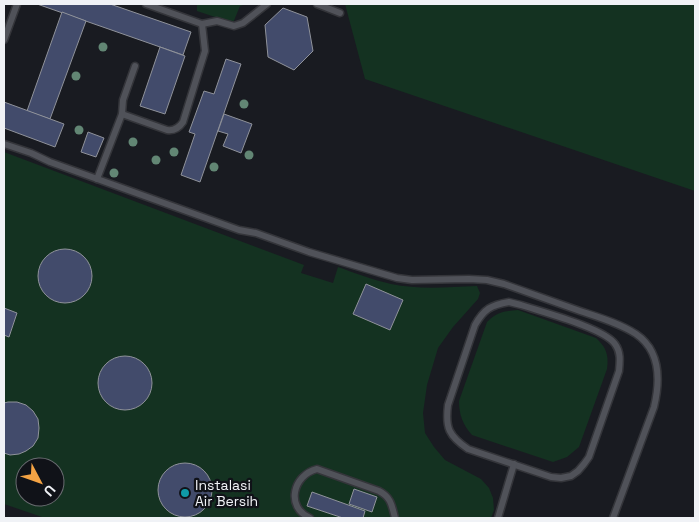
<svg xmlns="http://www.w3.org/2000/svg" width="699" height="522" font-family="'Space Grotesk',sans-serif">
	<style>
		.green { fill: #143221; fill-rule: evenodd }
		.building { fill: #424b6b; stroke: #8f929a }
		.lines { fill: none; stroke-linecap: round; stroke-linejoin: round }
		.lane-casing { stroke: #34353a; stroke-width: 9 }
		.lane { stroke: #505259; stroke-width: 6 }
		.tree { fill: #628674 }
		.culture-dot { fill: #0f9aa8; stroke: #101218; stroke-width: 2 }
		.labels { text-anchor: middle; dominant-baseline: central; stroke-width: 4.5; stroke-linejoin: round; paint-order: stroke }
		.poi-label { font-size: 14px; fill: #f0f2f6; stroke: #101218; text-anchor: start }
	</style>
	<rect width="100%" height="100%" fill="#191b21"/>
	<g class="green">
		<path d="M197,4H246L240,6L233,23L197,11Z"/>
		<path d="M345,4H695V191L365,79Z"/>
		<path d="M4,152L304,265L301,273L333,283L338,267C355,273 373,280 391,284C419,290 449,287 477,286L480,293L478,299L453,327L438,348L427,385L423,413L425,433L434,447L445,460L481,479L489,488L493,498L494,510L491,518H45L4,504ZM25,467H55V497H25Z"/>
		<path d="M518,310L596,338C606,347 609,355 607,369L579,447L567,457L553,462L472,435C463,425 459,415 459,401L487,322C497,312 504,311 518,310Z"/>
	</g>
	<g class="building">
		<path d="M37,4H110L191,32L183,55Z"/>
		<path d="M283,8L307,17L313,51L294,70L268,57L265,25Z"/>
		<path d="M62,12L86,21L50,119L27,111Z"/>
		<path d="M160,47L185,56L165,114L140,106Z"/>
		<path d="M226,59L241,64L200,182L181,175L195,134L189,132L204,91L214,94Z"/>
		<path d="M4,102L64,124L55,147L4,128Z"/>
		<path d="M224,114L252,124L241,153L223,146L228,134L218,131Z"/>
		<path d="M88,132L104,138L96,157L81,152Z"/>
		<circle cx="65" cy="276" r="27"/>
		<path d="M366,284L403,300L390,330L353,314Z"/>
		<path d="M4,308L17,313L9,337L4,335Z"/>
		<circle cx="125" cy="383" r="27"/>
		<path d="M8,402H17L26,405L33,411L38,419L39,428L38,438L33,446L26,451L19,454L10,455L4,453V403Z"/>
		<circle cx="185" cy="490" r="27"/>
		<path d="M354,489L377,497L372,512L349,504Z"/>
		<path d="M312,492L365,511L363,518H343L307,506Z"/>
	</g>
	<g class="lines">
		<g class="lane-casing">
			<g id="lane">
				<path d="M146,4L202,24L217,21L234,26L243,23L267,4"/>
				<path d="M317,4L340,13"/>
				<path d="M4,40L17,4"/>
				<path d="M122,114L167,130C174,131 179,128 183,122L205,51L202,24"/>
				<path d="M4,144L31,153L50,162L239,230L256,233L309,252L397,278L412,280L469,279L487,280L504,284C529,293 554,302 580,311C598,317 619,323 636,334C661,351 660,382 654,407L613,518"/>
				<path d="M97,179L122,114L123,100L135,66"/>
				<path d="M509,302L521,305C542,312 604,328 615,344C621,352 620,361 619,371L589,457L584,464L578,471L571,476L561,478L551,477L468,449C449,436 445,428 448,405L475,325C484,309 491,305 509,302Z"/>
				<path d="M310,518C285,507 293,475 317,469L379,491C391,497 392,506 395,518"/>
				<path d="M498,518L514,464"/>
			</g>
		</g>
		<use href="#lane" class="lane"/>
	</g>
	<g class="tree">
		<circle cx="103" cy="47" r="4.5"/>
		<circle cx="76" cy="76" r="4.5"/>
		<circle cx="244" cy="104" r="4.5"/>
		<circle cx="79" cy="130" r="4.5"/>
		<circle cx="133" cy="142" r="4.5"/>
		<circle cx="174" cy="152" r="4.5"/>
		<circle cx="249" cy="155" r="4.5"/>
		<circle cx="156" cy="160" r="4.5"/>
		<circle cx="214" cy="167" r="4.5"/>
		<circle cx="114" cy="173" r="4.5"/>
	</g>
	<circle class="culture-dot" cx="185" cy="493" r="5"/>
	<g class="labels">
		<g class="poi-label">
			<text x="195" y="485">Instalasi<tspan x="195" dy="16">Air Bersih</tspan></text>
		</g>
	</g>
	<rect width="699" height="522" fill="none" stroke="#f0f2f6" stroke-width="10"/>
	<g transform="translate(40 482) rotate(131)"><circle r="24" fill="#101218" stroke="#6a6c71"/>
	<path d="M0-4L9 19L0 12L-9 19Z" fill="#f4a344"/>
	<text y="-8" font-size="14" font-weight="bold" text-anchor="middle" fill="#f0f2f6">U</text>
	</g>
</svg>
